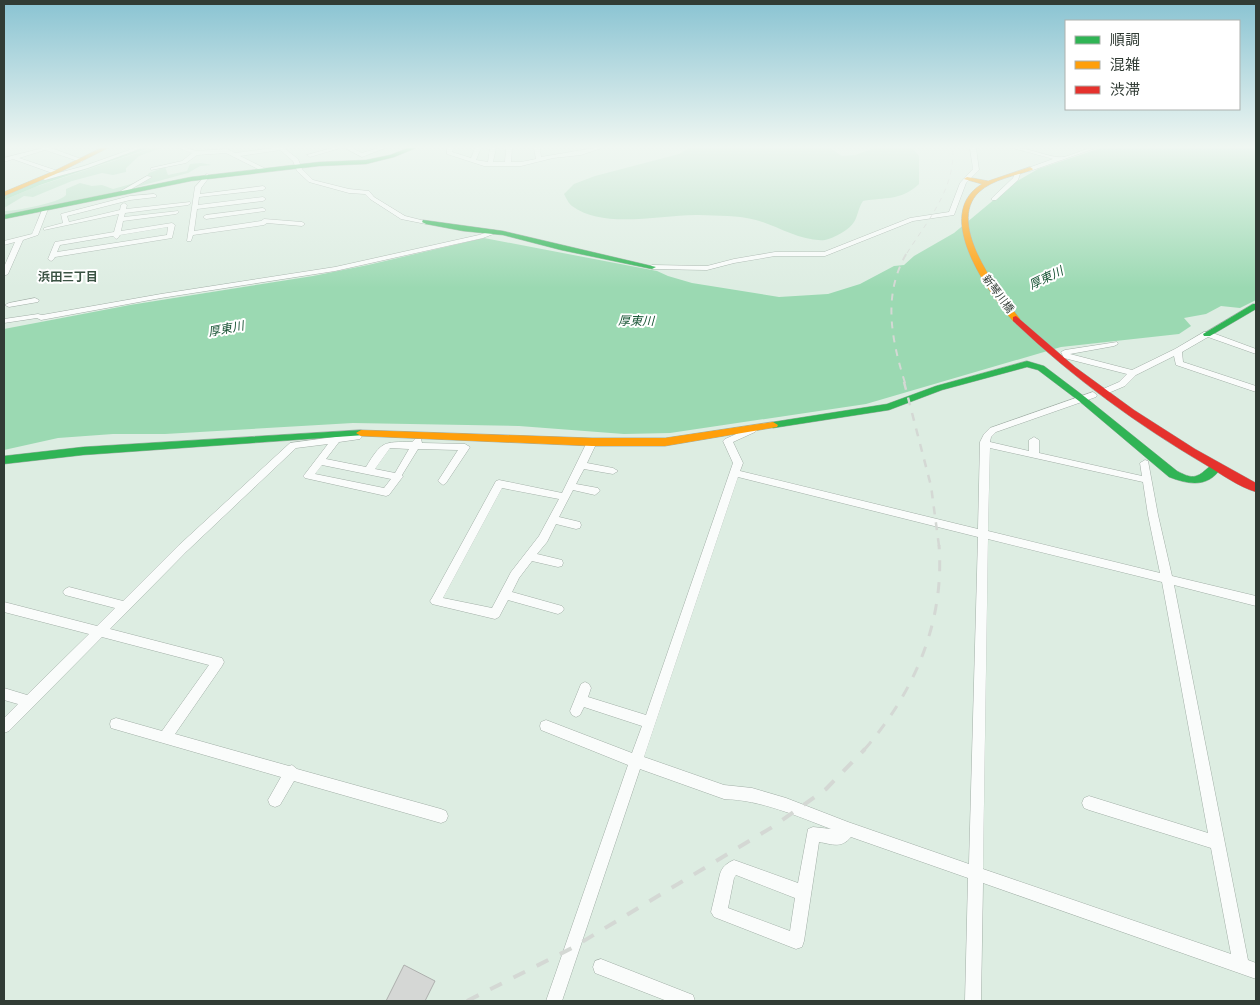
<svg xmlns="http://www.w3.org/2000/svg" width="1260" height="1005" font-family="Figtree,'Noto Sans JP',sans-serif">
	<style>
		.green { fill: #b8dfc6 }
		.water { fill: #9bd9b2 }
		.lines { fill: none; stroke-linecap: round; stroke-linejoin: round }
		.river { fill: #9bd9b2; fill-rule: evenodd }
		.building { fill: #d5d7d5; stroke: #adafad }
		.street-casing { stroke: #a2afa7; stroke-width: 1 }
		.fast-casing { stroke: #a2afa7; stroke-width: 1 }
		.slow-casing { stroke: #a2afa7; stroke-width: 1 }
		.jam-casing { stroke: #a2afa7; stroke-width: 1 }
		.street { fill: #fafcfb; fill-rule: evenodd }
		.fast { fill: #30b455; fill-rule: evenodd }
		.slow { fill: #ff9f0a; fill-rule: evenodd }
		.jam { fill: #e5322d; fill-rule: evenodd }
		.rail-far4 { stroke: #d4d8d4; stroke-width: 1; stroke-dasharray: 5 5; stroke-linecap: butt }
		.rail-far3 { stroke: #d4d8d4; stroke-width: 2; stroke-dasharray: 7 7; stroke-linecap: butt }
		.rail-far2 { stroke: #d4d8d4; stroke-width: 2.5; stroke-dasharray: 8 8; stroke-linecap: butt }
		.rail-far1 { stroke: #d4d8d4; stroke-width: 3; stroke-dasharray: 11 11; stroke-linecap: butt }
		.rail { stroke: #d4d8d4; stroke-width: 4; stroke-dasharray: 13 13; stroke-linecap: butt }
		.labels { text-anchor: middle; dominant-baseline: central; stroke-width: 4; stroke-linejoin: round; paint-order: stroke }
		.far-street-label { font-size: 11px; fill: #313c35; stroke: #fff }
		.far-neighbourhood-label { font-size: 12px; font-weight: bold; fill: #3a5243; stroke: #fff }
		.far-water-label { font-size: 12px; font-style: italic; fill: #165333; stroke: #fff }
	</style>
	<rect width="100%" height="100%" fill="#ddede2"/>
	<g class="green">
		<path d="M152,148H161L139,156L126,168V172L113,175L102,173L72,181L33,197L24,196L4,208V200L35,187Z"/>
		<path d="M689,148H830L842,156L855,155L875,148H912L919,156V184C901,201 885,197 863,201C858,208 858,216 854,222C849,230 834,238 825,240C801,242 778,226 756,220C738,215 718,216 699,215C662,214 604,230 572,206C569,204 566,198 564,194L574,184L595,176L679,154Z"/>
		<path d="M201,163L212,165L200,166L188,173L118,192L4,215V211C16,211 59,203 66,195V189L80,183L92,186L102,185L113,189L124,186L144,180L149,173L165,167L168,175L187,171L190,164Z"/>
	</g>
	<path class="water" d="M1101,148H1256V300L1240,308L1221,306L1206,314L1184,318L1191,326L1179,334L1061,347L866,404L670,433L624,434L519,426L353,423L165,434H113L58,438L4,450V329L130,305L313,276L368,265L484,238L657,271L668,276L692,283L779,297L828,294L860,284L894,266L904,265L914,256L954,233L1014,183L1038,169Z"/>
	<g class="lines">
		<path class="river" d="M139,148H150L40,185L4,200V194L34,181Z"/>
	</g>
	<path class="building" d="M404,965L435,981L425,1001H386Z"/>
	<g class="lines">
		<g class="street-casing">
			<g id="street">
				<path d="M43,148H51L84,160L81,162L45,150L19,158L58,171V173L84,166L135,148H142L88,168L45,180L43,179V177L55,174L13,159L4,162V158Z"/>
				<path d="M179,148H186L196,151L227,149L235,153L274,148H287L285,149L298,159L302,169L313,180L349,189L369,191L374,197L405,216L429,222L426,224L401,219L370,199L365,194L349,193L309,182L297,171L293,161L280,150L240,156L266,169L267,170L264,172L226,153L197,155L186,163L151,170V168L182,161L192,153Z"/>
				<path d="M332,148H340L310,157L307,155Z"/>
				<path d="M345,148H352L362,153L378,148H385L362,157Z"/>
				<path d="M447,148H453L452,152L471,158L475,148H481L476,160L488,162L490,148H496L493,162H505L506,148H512L511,162H521L536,159L534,148H540L541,157L594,148H602L581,155L553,158L521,166H484L447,154Z"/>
				<path d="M970,148H976L979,170L966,183L954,215L913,221L825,256H775L734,263L707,270L652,269L649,267L652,265L707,266L734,259L775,252H824L910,218L949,212L960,183L973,169Z"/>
				<path d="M1013,148C1028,147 1042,155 1057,157C1069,159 1083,147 1096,148L1030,171L1028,170V168L1053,159Z"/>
				<path d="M1015,173L1020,174L1018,180L996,200H992V198L1013,178Z"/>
				<path d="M207,174L210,176L201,188L200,194L263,186L266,188L263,190L199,197L198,205L263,197L266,199L263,201L197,209L194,231L261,221L264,219L302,222L305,224L302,226L267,223L264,225L193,235L191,241H187L195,187Z"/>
				<path d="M147,176L152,177L126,192L121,191Z"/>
				<path d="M154,194L156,195V197L130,200L67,216L69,222L120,210L121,205L124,203L127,205L126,209L190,202L191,203L188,205L125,213L124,217L178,211L179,212L176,214L123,221L121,231L172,223L175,225L172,238L55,257L53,260L51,261L48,259L55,242L114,232L119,214L44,230V228L63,223L61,214L130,196ZM168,227L167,235L57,252L60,245L113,236L116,239L118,238L120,235Z"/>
				<path d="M43,208L48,209L38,235L23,240L8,274L4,276V267L15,242L4,245V241L32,234Z"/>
				<path d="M263,208L266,210L265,211L206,219L203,217L206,215Z"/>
				<path d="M494,230L496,231V233L483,238L335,271L161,298L41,320L37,318L4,323V319L38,314L42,315L161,294L335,267L479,235Z"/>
				<path d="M35,298L39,300L38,302L9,307L5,305L9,303Z"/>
				<path d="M1204,332H1210L1256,349V354L1208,337L1182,352L1183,362L1256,386V392L1176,365L1174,356L1136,375L1125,386L1106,394L1103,393L1102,391L1103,389L1119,382L1127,374L1064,358L1061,352L1065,350L1117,342L1118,344L1114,346L1070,354L1132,370L1175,349Z"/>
				<path d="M1093,392L1097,395L1096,397L996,432L991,437L990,442L1029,451V440L1034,437L1039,440V453L1142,476L1140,463L1145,460L1148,461L1158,515L1172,576L1256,596V606L1174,585L1248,960L1256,963V979L983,883L981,1001H965L968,878L851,837C841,849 832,844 819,842L804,941L802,947L796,949L714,917L711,912L720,874C722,867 727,863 734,860L798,883L808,829L813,827L831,829C797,816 761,800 724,799L640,769L562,1001H546L628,765L541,730L540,726L541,722L546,720L632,753L642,726L584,707L580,715L576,717L572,715L570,711L581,684L585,682L589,684L591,688L588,697L646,715L733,463L723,441L725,439L752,427L757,430L755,432L733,442L743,463L740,471L978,529L980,442L984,434L990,428ZM990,448L1143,482L1148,515L1160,573L988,531ZM738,477L978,537L969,864L848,822L786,798L752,788L724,785L644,757ZM988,539L1162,582L1208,833L1089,796L1084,798L1082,803L1084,808L1089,810L1211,848L1231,954L983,869ZM736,875L795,898L790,931L728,908L734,878Z"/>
				<path d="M357,434L360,435L362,437L360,439L339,442L326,459L366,467C382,441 383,442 412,442L415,439H421L422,443L465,444L470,447L446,483L443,485L438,481L458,450L418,449L402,475L403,477L401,479L389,495L386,496L305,478L303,476L305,474L328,444L296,448L186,552L110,629L222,658L224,662L222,666L175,734L289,766L292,765L297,769L441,809L446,811L448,816L446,821L441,823L294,781L280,805L275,807L270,805L268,800L281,777L111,728L110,724L111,720L116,718L162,731L209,665L102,637L9,731L4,733V718L18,704L4,700V688L27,695L89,634L4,612V602L97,626L115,608L65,595L63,592L65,589L69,587L123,601L178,546L290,443ZM390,448L409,449L395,473L375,469ZM322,465L391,479L384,488L315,474Z"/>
				<path d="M592,439L597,442L587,463L613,468L618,471L613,474L584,469L576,484L598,488L600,491L595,495L573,490L559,517L580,522L581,525L580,528L576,529L556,524L547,542L537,554L562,560L563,563L562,566L558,567L532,561L519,578L512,592L562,606L564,609L562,612L558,614L508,600L499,617L495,619L432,604L430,601L432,598L496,481L499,480L562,493L587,442ZM502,488L559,499L539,536L511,572L492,608L443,598Z"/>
				<path d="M601,959L693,995L695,1001H667L595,973L593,967L595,961Z"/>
			</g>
		</g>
		<g class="fast-casing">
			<g id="fast">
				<path d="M408,148H416L394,157L366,164L319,166L191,181L4,219V215L191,177L319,162L366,160L390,155Z"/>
				<path d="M423,220L503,231L656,267L652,269L561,250L503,235L463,231L426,224L422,222Z"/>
				<path d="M1253,304H1256V309L1210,336H1204L1203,334Z"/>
				<path d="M1027,361L1044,366L1085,397L1177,471C1183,474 1190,478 1196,476C1206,473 1210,461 1221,464L1222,467C1208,488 1190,485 1169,477L1079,401L1038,370L1027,367L942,390L889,410L773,428L768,425L773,422L887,404L936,386Z"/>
				<path d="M361,430L366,433L365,435L83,455L4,464V456L83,447Z"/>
			</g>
		</g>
		<g class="slow-casing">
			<g id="slow">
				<path d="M101,148H108L58,173L4,196V192L54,171Z"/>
				<path d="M1030,167L1033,169L1032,170C1015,176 993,179 979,192C945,224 1000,293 1020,319L1016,322L1013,321C987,291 932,214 982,184L964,179L967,177L988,181Z"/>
				<path d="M773,422L778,425L777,427L665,446H592L361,436L356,433L361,430L592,438H665Z"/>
			</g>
		</g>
		<g class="jam-casing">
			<path id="jam" d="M1016,316L1075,367L1134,410L1195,449L1256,483V492C1239,487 1221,474 1206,465C1136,424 1072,377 1013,321V317Z"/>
		</g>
		<use href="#street" class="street"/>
		<use href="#fast" class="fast"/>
		<use href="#slow" class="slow"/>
		<use href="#jam" class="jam"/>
		<path class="rail-far4" d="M907,253C928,220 955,189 953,148"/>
		<path class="rail-far3" d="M905,383C891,338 882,293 908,251"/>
		<path class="rail-far2" d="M904,382L931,486L939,546"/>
		<path class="rail-far1" d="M864,750C914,693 945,622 939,545"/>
		<path class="rail" d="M467,1001L572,948L774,826L826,789L865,749"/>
	</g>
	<linearGradient id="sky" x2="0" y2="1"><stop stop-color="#89c3d2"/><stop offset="0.51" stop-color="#f0f7f2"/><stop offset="1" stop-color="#f0f7f2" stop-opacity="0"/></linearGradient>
	<rect width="1260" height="288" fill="url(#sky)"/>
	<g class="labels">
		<g class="far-street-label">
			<text transform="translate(998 294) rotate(53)">新琴川橋</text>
		</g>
		<g class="far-neighbourhood-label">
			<text x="68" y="277">浜田三丁目</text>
		</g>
		<g class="far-water-label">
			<text transform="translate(1046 278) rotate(-26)">厚東川</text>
			<text transform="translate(636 321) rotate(1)">厚東川</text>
			<text transform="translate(226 329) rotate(-11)">厚東川</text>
		</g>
	</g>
	<rect width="1260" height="1005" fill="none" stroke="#313c35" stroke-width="10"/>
	<rect x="1065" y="20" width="175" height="90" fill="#ffffff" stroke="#adb1ae"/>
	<rect x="1075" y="36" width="25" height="8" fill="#30b455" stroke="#adb1ae"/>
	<text x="1110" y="45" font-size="15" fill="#313c35">順調</text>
	<rect x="1075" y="61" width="25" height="8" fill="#ff9f0a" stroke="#adb1ae"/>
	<text x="1110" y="70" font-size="15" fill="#313c35">混雑</text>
	<rect x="1075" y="86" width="25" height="8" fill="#e5322d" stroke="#adb1ae"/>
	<text x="1110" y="95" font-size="15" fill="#313c35">渋滞</text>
</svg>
